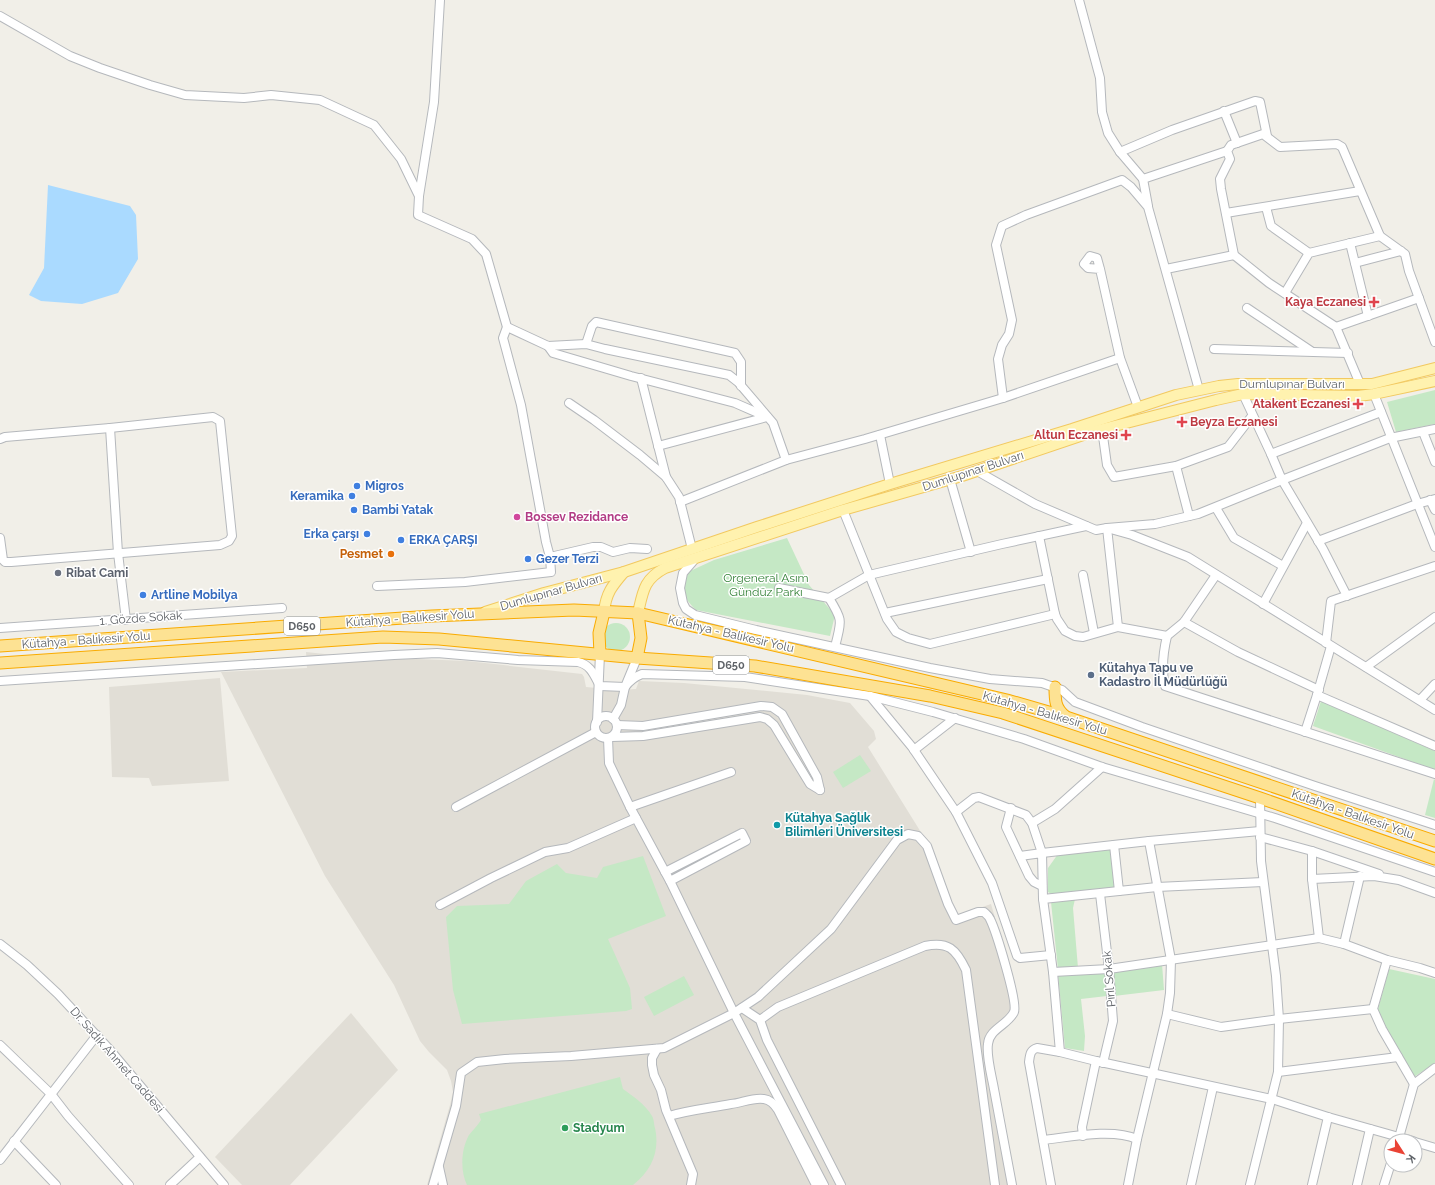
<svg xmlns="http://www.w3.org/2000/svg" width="1435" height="1185" font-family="Raleway,sans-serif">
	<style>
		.education { fill: #e1ded6 }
		.green { fill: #c5e8c5 }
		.water { fill: #aadaff }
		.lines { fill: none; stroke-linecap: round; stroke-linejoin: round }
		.minor-casing { stroke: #b5b8bc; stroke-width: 10 }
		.major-casing { stroke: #f2c960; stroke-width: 12 }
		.highway-casing { stroke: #f9ab00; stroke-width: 13 }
		.minor { stroke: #fff; stroke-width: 8 }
		.major { stroke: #fff2af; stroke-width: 10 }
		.highway { stroke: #fde293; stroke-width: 11 }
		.health-dot { fill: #e0444e; stroke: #fff; stroke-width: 1.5 }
		.shop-dot { fill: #3f7fe0; stroke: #fff; stroke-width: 1.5 }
		.hotel-dot { fill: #d1479c; stroke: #fff; stroke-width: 1.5 }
		.food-dot { fill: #e8710a; stroke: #fff; stroke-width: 1.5 }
		.worship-dot { fill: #6b7280; stroke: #fff; stroke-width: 1.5 }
		.service-dot { fill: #5c6f8a; stroke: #fff; stroke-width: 1.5 }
		.culture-dot { fill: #0f9aa8; stroke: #fff; stroke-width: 1.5 }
		.leisure-dot { fill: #2e9e5b; stroke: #fff; stroke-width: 1.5 }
		.labels { text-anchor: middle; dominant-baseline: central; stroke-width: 3; stroke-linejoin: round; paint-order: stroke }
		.shield { fill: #fff; stroke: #8f9295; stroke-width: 1 }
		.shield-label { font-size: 11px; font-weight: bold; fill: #5f6368 }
		.health-label { font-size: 12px; font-weight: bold; fill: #be3a42; stroke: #fff; text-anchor: end }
		.street-label { font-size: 12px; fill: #5f6368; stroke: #fff }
		.shop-label { font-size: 12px; font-weight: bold; fill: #366cbe; stroke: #fff; text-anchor: start }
		.hotel-label { font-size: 12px; font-weight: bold; fill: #b23c85; stroke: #fff; text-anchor: start }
		.food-label { font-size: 12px; font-weight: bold; fill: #c56008; stroke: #fff; text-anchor: end }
		.worship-label { font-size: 12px; font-weight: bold; fill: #5b616d; stroke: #fff; text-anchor: start }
		.park-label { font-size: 12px; fill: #348238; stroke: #fff }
		.service-label { font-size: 12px; font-weight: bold; fill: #4e5e75; stroke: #fff; text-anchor: start }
		.culture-label { font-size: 12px; font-weight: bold; fill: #0d838f; stroke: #fff; text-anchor: start }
		.leisure-label { font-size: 12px; font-weight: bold; fill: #27864d; stroke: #fff; text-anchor: start }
	</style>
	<rect width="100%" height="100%" fill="#f1efe8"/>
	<g class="education">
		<path d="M306,652L343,656L467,661L582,674L584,677L586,687L619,690L636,689L639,681L684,683L807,695L850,703L874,731L876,739L868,747L932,850L948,895L957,916L991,904L1007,959L1018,1000L1019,1009L1016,1017L999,1032L994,1039L991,1049L1016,1185H427L450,1105L453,1092L451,1081L447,1070L429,1052L420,1041L394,985L325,876L221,672L307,668Z"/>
		<path d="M220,678L229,781L152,786L149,778L112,777L109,687Z"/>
		<path d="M351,1013L398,1070L290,1185H242L215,1157Z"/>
	</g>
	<g class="green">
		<path d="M1435,390V424L1396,432L1387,402Z"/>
		<path d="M787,538L809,585L835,615L830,636L696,610C681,595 682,591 688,572L714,560Z"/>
		<circle cx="616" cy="637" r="14"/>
		<path d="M1321,701L1435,751V770L1313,726Z"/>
		<path d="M860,755L871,771L843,788L833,772Z"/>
		<path d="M1434,779L1435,780V818L1425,815Z"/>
		<path d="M1111,848L1116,888L1053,895L1048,892V868L1058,854Z"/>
		<path d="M643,856L666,916L608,939L630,988L632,1009L626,1011L462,1024L453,990L446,917L457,906L509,904L526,881L557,864L566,873L597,878L603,867Z"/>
		<path d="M1075,899L1073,908L1078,968L1058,969L1051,902Z"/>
		<path d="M1162,964L1164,990L1114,996L1112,970Z"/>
		<path d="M1389,969L1435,979V1063L1414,1077L1376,1016Z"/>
		<path d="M1107,971V996L1081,999L1085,1036L1084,1051L1065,1048L1058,974Z"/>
		<path d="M684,976L694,995L654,1016L644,997Z"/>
		<path d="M620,1077L623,1089C633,1096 646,1105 652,1116C654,1119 654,1125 655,1128C660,1151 652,1170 633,1185H467C460,1171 461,1149 469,1135C473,1130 478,1125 481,1120L479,1114Z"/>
	</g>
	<path class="water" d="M48,185L130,206L136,215L138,259L118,293L82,304L41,301L29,295L44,268Z"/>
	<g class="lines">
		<g class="minor-casing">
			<g id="minor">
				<path d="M1079,0L1100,78L1102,112L1108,133L1120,152L1143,179L1148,206"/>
				<path d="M0,16L70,56L100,68L150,85L185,95L244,98L271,95L320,100L374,125L401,159L419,196L418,215L472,239L486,254L507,327"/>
				<path d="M1224,111L1237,143"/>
				<path d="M1120,152L1172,130L1255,101L1260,102L1267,136"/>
				<path d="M1143,179L1227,151"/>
				<path d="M419,196L434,102L440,0"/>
				<path d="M1266,207L1271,226L1309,253"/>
				<path d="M1226,213L1360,191"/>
				<path d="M1350,243L1368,316"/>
				<path d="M1355,263L1401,251"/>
				<path d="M1100,269L1088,268L1084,264L1090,256L1097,258L1100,269L1120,358L1138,407"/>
				<path d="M1166,269L1234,255"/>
				<path d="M1285,293L1309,253L1380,236"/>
				<path d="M1247,308L1311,351"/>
				<path d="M1336,327L1419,298"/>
				<path d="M586,344L592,326L596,322L735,353L741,362V386"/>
				<path d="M548,346L553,353L631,376L735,403L767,417L658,446"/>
				<path d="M1214,349L1348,353"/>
				<path d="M641,378L666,477"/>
				<path d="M1360,384L1336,327L1269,283L1234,255L1221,189L1220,179L1230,159L1227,151L1231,145L1263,134L1280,147L1337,144L1342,147L1380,236L1405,254L1409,271L1435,342"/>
				<path d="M1243,394L1271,454L1282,480L1323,549L1347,596"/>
				<path d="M1374,394L1435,547"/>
				<path d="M1003,398L998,359L1002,345L1009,334L1012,320L996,245L1002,226L1026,215L1122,180L1131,187L1148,207L1199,390"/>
				<path d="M569,403L594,420L640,455L666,477L679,497L692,549"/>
				<path d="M110,428L118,553L126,620"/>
				<path d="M1102,429L1107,465L1114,477L1176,466L1228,447L1252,416"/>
				<path d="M1423,432L1435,462"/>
				<path d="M880,435L890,484"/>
				<path d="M0,439L5,437L110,428L213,417L220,421L232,536L229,541L220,545L11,562H5L3,560L0,538"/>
				<path d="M1271,454L1381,412"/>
				<path d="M1176,466L1189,516"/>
				<path d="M977,471L1035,504L1096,530L1107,528L1132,535L1188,557L1435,710"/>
				<path d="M950,479L971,552"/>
				<path d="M1430,500L1435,510"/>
				<path d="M680,502L786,460L865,439L1003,398L1120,358"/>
				<path d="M1216,508L1234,538L1283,566"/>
				<path d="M843,510L887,619L896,632L908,638L930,644L1055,614"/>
				<path d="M1039,536L1055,614L1057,619L1065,631L1075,636L1083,637L1118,627L1107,528L1155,524L1198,514L1282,480L1390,438L1435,429"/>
				<path d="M1318,541L1417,504L1435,499"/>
				<path d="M647,549L630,548L613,552L601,547H593L550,557L546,542L521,405L503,338L507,327L548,346L586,344L605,349L729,375L738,382L773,423L786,460"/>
				<path d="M696,558L683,573L680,588L683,603L686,609L695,615L756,630L930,668L990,679L1042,683L1062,690L1075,702L1142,727L1315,786L1435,825"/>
				<path d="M1083,575L1094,633"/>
				<path d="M1216,575L1184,622L1167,636C1163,653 1161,669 1165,686L1435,774"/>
				<path d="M377,586L465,582L551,572L550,557"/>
				<path d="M779,588L829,598C844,622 841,621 835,647"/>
				<path d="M829,598L869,575L1002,544L1086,526"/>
				<path d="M1263,604L1307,523"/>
				<path d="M885,613L1048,579"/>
				<path d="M1184,622L1238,652L1319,690"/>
				<path d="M1118,627L1167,636"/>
				<path d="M0,628L282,608"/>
				<path d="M1326,643L1331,601L1435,566"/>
				<path d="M1366,667L1435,617"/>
				<path d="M0,681L394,655L437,653L518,660L578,662C591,665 594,675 600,686L625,687C630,680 634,677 642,674L745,677L870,696L933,712L1024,739L1102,767L1275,818L1435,872"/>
				<path d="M1317,695L1435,746"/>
				<path d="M870,696L912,747L956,812L992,883L1017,956L1020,958L1051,955"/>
				<path d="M1420,700L1435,684"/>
				<circle cx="606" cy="727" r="11"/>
				<path d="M613,719L621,705L625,687L637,658"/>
				<path d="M597,722L600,654"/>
				<path d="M617,725L643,726L761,706L772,707L782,714L817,777L820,790"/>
				<path d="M1305,732L1317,695L1331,646"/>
				<path d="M612,737L643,736L760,717L767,719L774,725L810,784L820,790"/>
				<path d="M608,738L609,763L630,807L670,881L734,1013L824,1185"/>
				<path d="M914,750L955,718"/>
				<path d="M456,807L596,732"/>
				<path d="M630,807L731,772"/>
				<path d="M1011,808L1006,827L1029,876L1034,882L1042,886"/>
				<path d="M956,812L974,798L979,797L1026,815L1032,823L1042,853L1149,841L1260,831"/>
				<path d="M1032,823L1055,809L1102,767"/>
				<path d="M1260,837L1312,851V879L1319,938"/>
				<path d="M1114,845L1119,891L1157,887L1263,882"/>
				<path d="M1312,851L1379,874"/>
				<path d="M1020,856L1042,853L1043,899L1053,972L1060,1052"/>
				<path d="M665,872L742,833L746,841L670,881"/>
				<path d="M1312,879L1374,876L1399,880L1435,893"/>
				<path d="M1100,894L1109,969L1113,1021L1103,1063"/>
				<path d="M1043,899L1119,891"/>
				<path d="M440,905L491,878L545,852L568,848L636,818"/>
				<path d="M0,944L27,965L58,994L110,1050L224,1185"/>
				<path d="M1344,944L1360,876"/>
				<path d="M1387,960L1373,1009L1382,1029L1414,1084"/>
				<path d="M1053,972L1109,969L1319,938L1344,944L1387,960L1420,968L1435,973"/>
				<path d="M742,1008L760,1020L767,1040L841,1185"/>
				<path d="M1167,1014L1221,1027L1279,1019L1373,1009"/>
				<path d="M760,1020L778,1007L925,946C948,941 956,949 966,970L995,1185"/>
				<path d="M0,1045L51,1094L68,1116L129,1185"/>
				<path d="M657,1049L652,1058V1065L654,1075L661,1090L666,1110L693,1174L691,1185"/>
				<path d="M1278,1072L1398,1057"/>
				<path d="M669,1116C689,1110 710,1108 731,1104C741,1103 754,1097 764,1099C771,1100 775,1105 778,1110L816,1185"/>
				<path d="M1083,1136L1082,1127L1096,1061"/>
				<path d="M1043,1140C1070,1137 1112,1128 1137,1139"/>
				<path d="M14,1141L56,1185"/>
				<path d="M1398,1141L1414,1084L1435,1068"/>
				<path d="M1415,1142L1435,1148"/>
				<path d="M0,1160L97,1035"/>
				<path d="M439,1167L443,1185"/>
				<path d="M170,1185L200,1157"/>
				<path d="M433,1185L456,1106L461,1073L477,1062L505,1059L571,1056L664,1048L734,1013L758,997L831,929L897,840L908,834L918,836L927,846L948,904L956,920L978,912H984C986,914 989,916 990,919C996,931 1018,1002 1014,1012C1008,1025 989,1029 988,1044C986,1056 992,1077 994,1089C1000,1121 1006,1153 1012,1185"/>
				<path d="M1051,1185L1029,1062C1030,1055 1030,1050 1037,1048L1060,1052L1096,1061L1272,1099L1328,1117L1413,1141"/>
				<path d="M1128,1185L1137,1139L1167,1014L1170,993L1171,960L1149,841"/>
				<path d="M1191,1185L1213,1087"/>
				<path d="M1250,1185L1278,1072L1279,1019L1276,976L1261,861L1260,798"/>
				<path d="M1312,1185L1328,1117"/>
				<path d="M1357,1185L1370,1129"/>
				<path d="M1384,1185L1391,1163"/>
			</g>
		</g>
		<g class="major-casing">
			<g id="major">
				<path d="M485,612L544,593L624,572L757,527L890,484L1072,429L1176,395L1219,386L1238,384H1372L1435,368"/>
				<path d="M604,612C606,593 612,586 624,572"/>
				<path d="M638,613C643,591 644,579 665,568L843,510L962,476L1095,431L1216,400L1243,394L1358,396L1374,394L1435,381"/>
			</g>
		</g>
		<g class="highway-casing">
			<g id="highway">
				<path d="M0,646L432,616L574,610L638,613L1007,700L1066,717L1435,841"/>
				<path d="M600,654L599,633L604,612"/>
				<path d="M637,658L641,638L638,613"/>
				<path d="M0,663L383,637L439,639L637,658L755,666L930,696L1003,713L1260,798L1435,859"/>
				<path d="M1055,687C1055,700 1055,708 1065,716"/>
			</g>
		</g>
		<use href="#minor" class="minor"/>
		<use href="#major" class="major"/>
		<use href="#highway" class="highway"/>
	</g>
	<g class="health-dot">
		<path d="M1372 296h4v4h4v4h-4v4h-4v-4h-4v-4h4z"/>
		<path d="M1356 398h4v4h4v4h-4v4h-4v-4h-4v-4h4z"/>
		<path d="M1180 416h4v4h4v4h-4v4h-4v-4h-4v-4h4z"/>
		<path d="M1124 429h4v4h4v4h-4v4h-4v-4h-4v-4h4z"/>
	</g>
	<g class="shop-dot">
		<circle cx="357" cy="486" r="4"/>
		<circle cx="352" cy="496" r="4"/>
		<circle cx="354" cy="510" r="4"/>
		<circle cx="367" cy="534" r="4"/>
		<circle cx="401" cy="540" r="4"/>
		<circle cx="528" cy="559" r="4"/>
		<circle cx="143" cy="595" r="4"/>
	</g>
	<circle class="hotel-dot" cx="517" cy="517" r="4"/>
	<circle class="food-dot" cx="391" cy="554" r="4"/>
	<circle class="worship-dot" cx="58" cy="573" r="4"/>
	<circle class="service-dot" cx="1091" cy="675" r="4"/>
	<circle class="culture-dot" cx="777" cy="825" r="4"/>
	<circle class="leisure-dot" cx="565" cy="1128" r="4"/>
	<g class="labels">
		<g class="shield">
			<rect x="284" y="617" width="36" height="18" rx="3"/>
			<rect x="713" y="656" width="36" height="18" rx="3"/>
		</g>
		<g class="shield-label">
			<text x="302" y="626">D650</text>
			<text x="731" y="665">D650</text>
		</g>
		<g class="health-label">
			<text x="1366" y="302">Kaya Eczanesi</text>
			<text x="1350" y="404">Atakent Eczanesi</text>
			<text x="1190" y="422" text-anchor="start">Beyza Eczanesi</text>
			<text x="1118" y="435">Altun Eczanesi</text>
		</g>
		<g class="street-label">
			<text x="1292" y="384">Dumlupınar Bulvarı</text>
			<text transform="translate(973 471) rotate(-18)">Dumlupınar Bulvarı</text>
			<text transform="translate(551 592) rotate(-16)">Dumlupınar Bulvarı</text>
			<text transform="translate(141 618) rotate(-4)">1. Gözde Sokak</text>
			<text transform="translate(410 618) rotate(-4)">Kütahya - Balıkesir Yolu</text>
			<text transform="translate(731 634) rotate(13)">Kütahya - Balıkesir Yolu</text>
			<text transform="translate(86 640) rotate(-4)">Kütahya - Balıkesir Yolu</text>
			<text transform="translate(1045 713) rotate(16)">Kütahya - Balıkesir Yolu</text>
			<text transform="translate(1353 814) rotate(19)">Kütahya - Balıkesir Yolu</text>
			<text transform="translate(1109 979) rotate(-95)">Pırıl Sokak</text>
			<text transform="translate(117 1060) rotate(49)">Dr. Sadık Ahmet Caddesi</text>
		</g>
		<g class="shop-label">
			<text x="365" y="486">Migros</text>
			<text x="344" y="496" text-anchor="end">Keramika</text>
			<text x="362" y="510">Bambi Yatak</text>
			<text x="359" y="534" text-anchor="end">Erka çarşı</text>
			<text x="409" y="540">ERKA ÇARŞI</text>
			<text x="536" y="559">Gezer Terzi</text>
			<text x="151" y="595">Artline Mobilya</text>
		</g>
		<g class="hotel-label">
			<text x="525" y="517">Bossev Rezidance</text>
		</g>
		<g class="food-label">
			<text x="383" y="554">Pesmet</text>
		</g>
		<g class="worship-label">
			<text x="66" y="573">Ribat Cami</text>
		</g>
		<g class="park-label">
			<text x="766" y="578">Orgeneral Asım<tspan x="766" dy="14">Gündüz Parkı</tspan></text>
		</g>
		<g class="service-label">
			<text x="1099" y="668">Kütahya Tapu ve<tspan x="1099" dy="14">Kadastro İl Müdürlüğü</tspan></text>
		</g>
		<g class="culture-label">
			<text x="785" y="818">Kütahya Sağlık<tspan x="785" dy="14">Bilimleri Üniversitesi</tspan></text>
		</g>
		<g class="leisure-label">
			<text x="573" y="1128">Stadyum</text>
		</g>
	</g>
	<g transform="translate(1403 1153) rotate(126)"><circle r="19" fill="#ffffff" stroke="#bfc1c3"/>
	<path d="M0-3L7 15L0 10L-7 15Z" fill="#ea4335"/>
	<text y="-6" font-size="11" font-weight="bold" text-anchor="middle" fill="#5f6368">K</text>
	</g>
</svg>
